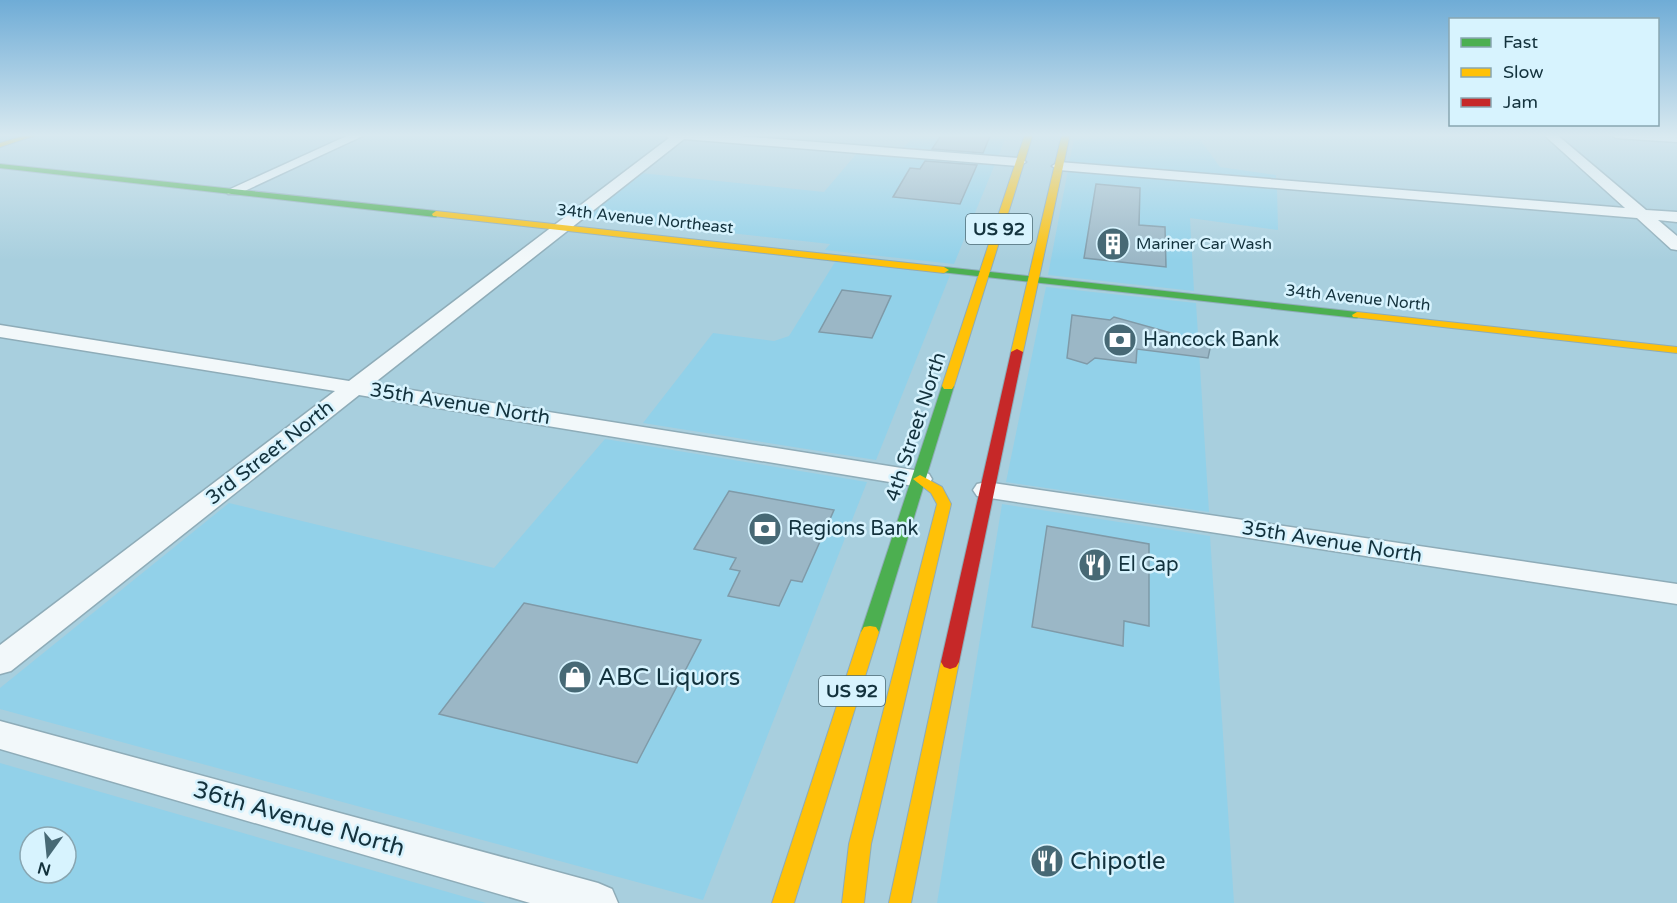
<svg xmlns="http://www.w3.org/2000/svg" width="1677" height="903" font-family="'Varela Round',sans-serif">
	<style>
		.built { fill: #92d1e9; fill-rule: evenodd }
		.building { fill: #9bb7c6; stroke: #7f9aa8; stroke-width: 1.5 }
		.lines { fill: none; stroke-linecap: round; stroke-linejoin: round }
		.street-casing { stroke: #8eacb8; stroke-width: 3 }
		.fast-casing { stroke: #8eacb8; stroke-width: 2 }
		.slow-casing { stroke: #8eacb8; stroke-width: 2 }
		.jam-casing { stroke: #8eacb8; stroke-width: 2 }
		.street { fill: #f2f8fa; fill-rule: evenodd }
		.fast { fill: #4caf50; fill-rule: evenodd }
		.slow { fill: #ffc107; fill-rule: evenodd }
		.jam { fill: #c62828; fill-rule: evenodd }
		.labels { text-anchor: middle; dominant-baseline: central; stroke-width: 5; stroke-linejoin: round; paint-order: stroke }
		.far-street-label { font-size: 16px; fill: #13323d; stroke: #d7f3fe }
		.far-poi-label { font-size: 16px; fill: #13323d; stroke: #d7f3fe; text-anchor: start }
		.shield { fill: #d7f3fe; stroke: #4e6c77; stroke-width: 1.5 }
		.shield-label { font-size: 18px; font-weight: bold; fill: #13323d }
		.poi-label { font-size: 20px; fill: #13323d; stroke: #d7f3fe; text-anchor: start }
		.street-label { font-size: 20px; fill: #13323d; stroke: #d7f3fe }
		.near-poi-label { font-size: 24px; fill: #13323d; stroke: #d7f3fe; text-anchor: start }
		.near-street-label { font-size: 24px; fill: #13323d; stroke: #d7f3fe }
	</style>
	<rect width="100%" height="100%" fill="#a8cfde"/>
	<g class="built">
		<path d="M917,134H1007L998,157L902,149Z"/>
		<path d="M1075,134H1196L1220,167L1276,175V181L1069,163Z"/>
		<path d="M858,152L995,164L954,264L825,250L830,244L586,217L641,173L824,192Z"/>
		<path d="M1068,170L1277,188L1278,230L1190,218L1194,291L1048,275Z"/>
		<path d="M835,262L950,275L876,460L643,423L713,333L774,341L789,336Z"/>
		<path d="M1046,287L1196,303L1209,512L1006,482Z"/>
		<path d="M605,439L867,482L703,900L0,709V688L229,503L494,568Z"/>
		<path d="M1002,504L1210,536L1234,903H937Z"/>
		<path d="M0,763L486,903H0ZM30,837H66V873H30Z"/>
	</g>
	<g class="building">
		<path d="M942,134H962L990,136L983,153L932,149Z"/>
		<path d="M925,161L977,165L960,204L893,197L910,168L920,169Z"/>
		<path d="M1096,184L1140,188L1139,225L1165,227L1166,267L1084,258Z"/>
		<path d="M842,290L891,296L872,338L819,332Z"/>
		<path d="M1072,315L1110,320L1114,317L1211,344L1208,358L1137,349L1136,363L1095,358L1087,364L1067,358Z"/>
		<path d="M729,491L834,510L802,582L791,580L779,606L728,596L740,571L730,569L736,558L694,549Z"/>
		<path d="M1047,526L1149,544V626L1124,621L1123,646L1032,627Z"/>
		<path d="M524,603L701,640L637,763L439,714Z"/>
	</g>
	<g class="lines">
		<g class="street-casing">
			<g id="street">
				<path d="M351,134H367L238,194H228L226,191Z"/>
				<path d="M664,134H714L1019,158L1026,162L1019,166L684,139L373,384L920,471L929,474L932,479L929,484L920,487L359,395L11,671L0,674V645L335,391L0,337V325L349,381L669,138Z"/>
				<path d="M1543,134H1556L1646,210L1677,212V222L1658,220L1677,236V250L1671,249L1637,218L1059,170L1052,166L1059,162L1625,208Z"/>
				<path d="M1610,134H1677V142L1616,138Z"/>
				<path d="M986,482L1677,584V604L977,496L973,490L977,484Z"/>
				<path d="M0,721L598,883L612,889L618,903H530L0,749Z"/>
			</g>
		</g>
		<g class="fast-casing">
			<g id="fast">
				<path d="M0,164L436,211L440,214L436,217L0,168Z"/>
				<path d="M944,267L1357,312L1362,315L1357,318L941,272L939,270Z"/>
				<path d="M948,382L954,386L879,632L876,637L870,638L864,637L861,632L942,386Z"/>
			</g>
		</g>
		<g class="slow-casing">
			<g id="slow">
				<path d="M30,134H40L0,147V143Z"/>
				<path d="M1025,134H1033L954,386L952,389H944L942,386Z"/>
				<path d="M1062,134H1070L1023,352L1017,355L1011,352Z"/>
				<path d="M436,211L944,267L949,270L944,273L433,216L432,214Z"/>
				<path d="M1357,312L1677,347V353L1353,317L1352,315Z"/>
				<path d="M920,475L942,487L951,504L871,844L864,903H842L849,844L937,504L931,493L913,479Z"/>
				<path d="M870,626L876,627L879,632L794,903H772L861,632L864,627Z"/>
				<path d="M950,655L956,657L959,662L911,903H889L941,662L944,657Z"/>
			</g>
		</g>
		<g class="jam-casing">
			<path id="jam" d="M1017,349L1023,352L959,662L956,667L950,669L944,667L941,662L1011,352Z"/>
		</g>
		<use href="#street" class="street"/>
		<use href="#fast" class="fast"/>
		<use href="#slow" class="slow"/>
		<use href="#jam" class="jam"/>
	</g>
	<linearGradient id="sky" x2="0" y2="1"><stop stop-color="#6facd6"/><stop offset="0.52" stop-color="#d8e9f0"/><stop offset="1" stop-color="#d8e9f0" stop-opacity="0"/></linearGradient>
	<rect width="1677" height="260" fill="url(#sky)"/>
	<defs>
		<g id="building-disc" transform="scale(1.725)"><circle r="9.5" fill="#476975" stroke="#d7f3fe"/><path d="M-4-6H4V6H1V3H-1V6H-4ZM-2.5-4.3h1.7v1.8h-1.7ZM.8-4.3h1.7v1.8H.8ZM-2.5-1h1.7V.8h-1.7ZM.8-1h1.7V.8H.8Z" fill="#fff"/></g>
		<g id="bank-disc" transform="scale(1.725)"><circle r="9.5" fill="#476975" stroke="#d7f3fe"/><path d="M-6-4H6V4H-6ZM0-2.3a2.3 2.3 0 1 0 0 4.6a2.3 2.3 0 1 0 0-4.6Z" fill="#fff"/></g>
		<g id="restaurant-disc" transform="scale(1.725)"><circle r="9.5" fill="#476975" stroke="#d7f3fe"/><path d="M-5-6h1v4h1v-4h1v4h1v-4h1v5L-1.5 .5V6h-2V.5L-5-1ZM5-6V6H3V1.5H1.5Q1.5-4 5-6Z" fill="#fff"/></g>
		<g id="shop-disc" transform="scale(1.725)"><circle r="9.5" fill="#476975" stroke="#d7f3fe"/><path d="M-5-2.5h2.3a2.7 3.5 0 0 1 5.4 0H5L5.5 6h-11ZM-1.5-2.5h3a1.5 2.3 0 0 0-3 0Z" fill="#fff"/></g>
	</defs>
	<g fill-rule="evenodd">
		<use href="#building-disc" x="1113" y="244"/>
		<use href="#bank-disc" x="1120" y="340"/>
		<use href="#bank-disc" x="765" y="529"/>
		<use href="#restaurant-disc" x="1095" y="565"/>
		<use href="#shop-disc" x="575" y="677"/>
		<use href="#restaurant-disc" x="1047" y="861"/>
	</g>
	<g class="labels">
		<g class="far-street-label">
			<text transform="translate(645 219) rotate(6)">34th Avenue Northeast</text>
			<text transform="translate(1358 298) rotate(6)">34th Avenue North</text>
		</g>
		<g class="far-poi-label">
			<text x="1136" y="244">Mariner Car Wash</text>
		</g>
		<g class="shield">
			<rect x="966" y="214" width="66" height="30" rx="4.5"/>
			<rect x="819" y="676" width="66" height="30" rx="4.5"/>
		</g>
		<g class="shield-label">
			<text x="999" y="229">US 92</text>
			<text x="852" y="691">US 92</text>
		</g>
		<g class="poi-label">
			<text x="1143" y="340">Hancock Bank</text>
			<text x="788" y="529">Regions Bank</text>
			<text x="1118" y="565">El Cap</text>
		</g>
		<g class="street-label">
			<text transform="translate(460 404) rotate(9)">35th Avenue North</text>
			<text transform="translate(916 427) rotate(-72)">4th Street North</text>
			<text transform="translate(270 453) rotate(-38)">3rd Street North</text>
			<text transform="translate(1332 542) rotate(9)">35th Avenue North</text>
		</g>
		<g class="near-poi-label">
			<text x="598" y="677">ABC Liquors</text>
			<text x="1070" y="861">Chipotle</text>
		</g>
		<g class="near-street-label">
			<text transform="translate(299 819) rotate(16)">36th Avenue North</text>
		</g>
	</g>
	<rect x="1449" y="18" width="210" height="108" fill="#d7f3fe" stroke="#89a6b1" stroke-width="1.5"/>
	<rect x="1461" y="38" width="30" height="9" fill="#4caf50" stroke="#89a6b1" stroke-width="1.5"/>
	<text x="1503" y="48" font-size="18" fill="#13323d">Fast</text>
	<rect x="1461" y="68" width="30" height="9" fill="#ffc107" stroke="#89a6b1" stroke-width="1.5"/>
	<text x="1503" y="78" font-size="18" fill="#13323d">Slow</text>
	<rect x="1461" y="98" width="30" height="9" fill="#c62828" stroke="#89a6b1" stroke-width="1.5"/>
	<text x="1503" y="108" font-size="18" fill="#13323d">Jam</text>
	<g transform="translate(48 855) rotate(195)"><circle r="28" fill="#d7f3fe" stroke="#89a6b1" stroke-width="1.5"/>
	<path d="M0-4.5L10 22L0 15L-10 22Z" fill="#476975"/>
	<text y="-9" font-size="16" font-weight="bold" text-anchor="middle" fill="#13323d">N</text>
	</g>
</svg>
